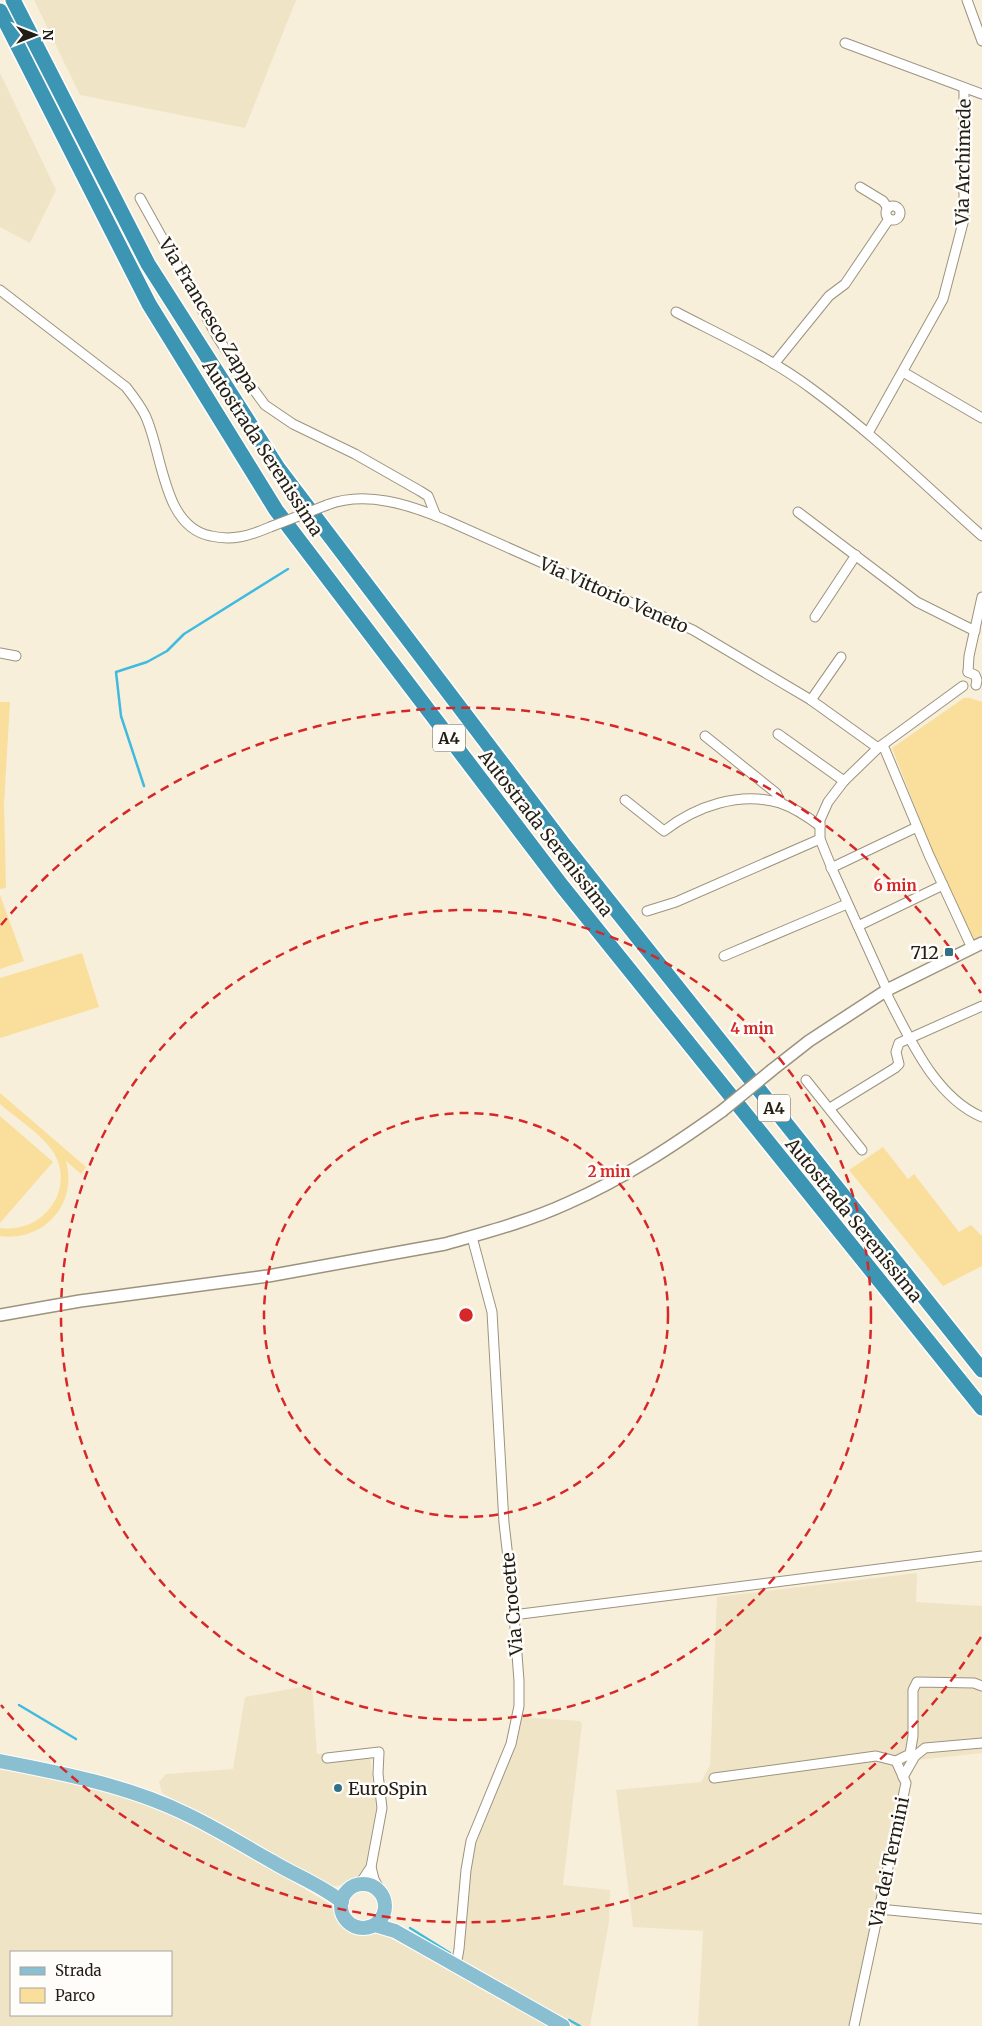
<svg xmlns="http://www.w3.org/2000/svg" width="982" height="2026" font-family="Merriweather,serif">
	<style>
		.built { fill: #f0e4c7; fill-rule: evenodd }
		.green { fill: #fade9c }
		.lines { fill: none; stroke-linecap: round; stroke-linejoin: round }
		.stream { stroke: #41bae0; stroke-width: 2.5 }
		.street-casing { stroke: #9c937f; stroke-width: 11 }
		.secondary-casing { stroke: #9c937f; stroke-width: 14 }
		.primary-casing { stroke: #fff; stroke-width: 16 }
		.highway-casing { stroke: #fff; stroke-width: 18 }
		.street { stroke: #fff; stroke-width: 9 }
		.secondary { stroke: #fff; stroke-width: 11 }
		.primary { stroke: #89bfd1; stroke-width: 14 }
		.highway { stroke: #3b95b3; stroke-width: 15 }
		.street-bridge-casing { stroke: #9c937f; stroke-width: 11; stroke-linecap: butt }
		.secondary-bridge-casing { stroke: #9c937f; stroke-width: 14; stroke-linecap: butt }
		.street-bridge { stroke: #fff; stroke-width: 9 }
		.secondary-bridge { stroke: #fff; stroke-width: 11 }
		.ring { fill: none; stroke: #d62828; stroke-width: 2.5; stroke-dasharray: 9 6 }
		.poi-dot { fill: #317085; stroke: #fffdf9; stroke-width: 2 }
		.labels { text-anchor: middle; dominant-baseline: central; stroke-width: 5; stroke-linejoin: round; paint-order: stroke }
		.shield { fill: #fffdf9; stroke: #64615b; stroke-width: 1 }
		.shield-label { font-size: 16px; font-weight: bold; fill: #221e17 }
		.street-label { font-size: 18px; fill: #221e17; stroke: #fffdf9 }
		.poi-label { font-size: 18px; fill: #221e17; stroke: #fffdf9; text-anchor: end }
		.centre { fill: #d62828; stroke: #fffdf9; stroke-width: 2.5 }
		.ring-label { font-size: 15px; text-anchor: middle; font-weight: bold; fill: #d62828; stroke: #fffdf9; stroke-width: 5; stroke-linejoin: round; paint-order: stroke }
	</style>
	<rect width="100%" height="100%" fill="#f8efda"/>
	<g class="built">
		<path d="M34,0H296L245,128L80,95Z"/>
		<path d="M0,73L56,190L30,243L0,227Z"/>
		<path d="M917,1573L916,1602L982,1606V1753L918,1760L902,1783L851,2026H698L703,1931L633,1927L616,1790L701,1782L710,1765L717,1597Z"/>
		<path d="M312,1685L317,1754L369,1749L376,1808L365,1867L354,1880L342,1885L333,1886L320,1881L162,1793L159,1782L166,1774L233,1769L245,1697Z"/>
		<path d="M521,1717L580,1721L582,1724L563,1885L610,1890L609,1922L590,2026H567L459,1965L468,1885L476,1838L514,1748L520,1728Z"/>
		<path d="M0,1764L115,1791L206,1828L334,1907L346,1930L354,1934L375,1930L557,2026H0ZM11,1952H171V2015H11Z"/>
	</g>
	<g class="green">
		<path d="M964,698H970L982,702V935L971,941L921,829L923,827L892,748Z"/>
		<path d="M0,702H10L4,805L6,888L0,889Z"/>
		<path d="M0,895L24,961L0,969Z"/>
		<path d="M82,953L99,1007L0,1038V978Z"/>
		<path d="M0,1093L86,1167L81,1174L66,1161C78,1204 44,1242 0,1236V1228C41,1234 76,1192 54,1153C43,1135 16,1118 0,1104Z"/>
		<path d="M0,1116L53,1162L0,1223Z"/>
		<path d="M883,1147L908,1179L914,1174L959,1232L971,1225L982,1236V1266L943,1286L849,1170Z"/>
	</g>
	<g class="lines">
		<g class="stream">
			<path d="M144,786L121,716L116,672L147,662L167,651L184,634L288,569"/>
			<path d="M19,1705L76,1739"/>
			<path d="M410,1928L450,1953"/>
			<path d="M569,2020L580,2026"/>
		</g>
		<g class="street-casing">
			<g id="street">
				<path d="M967,0L982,41"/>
				<path d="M845,43L982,94"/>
				<path d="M860,187L883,201L888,208"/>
				<path d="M140,198L218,338L237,367L265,405L293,424L355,454L420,491L428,496L436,516"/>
				<circle cx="893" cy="213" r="7"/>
				<path d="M0,290L126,387C133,396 140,405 145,415C163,452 162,527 211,536C232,541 249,536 270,527"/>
				<path d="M676,312C722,336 771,358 812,389C872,433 926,486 982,536"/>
				<path d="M774,364L829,296L845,284L889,219"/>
				<path d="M903,372L982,418"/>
				<path d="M868,433L943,299L964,219V88"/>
				<path d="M327,505C366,490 410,505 446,520L693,630L811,700L878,748"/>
				<path d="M798,512L917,602L975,631"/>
				<path d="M815,617L856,555"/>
				<path d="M0,653L16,656"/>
				<path d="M968,672L969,656L982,597"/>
				<path d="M968,672L975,675L977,680L976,685"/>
				<path d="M963,686L878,748L844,781L828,802L820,820V839L833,871L887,990L888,997C910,1039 935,1097 982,1117"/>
				<path d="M811,700L841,657"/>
				<path d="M778,734L844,781"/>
				<path d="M705,736L776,793L781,803"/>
				<path d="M883,745L929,855L972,948"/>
				<path d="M625,800L664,831C696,806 740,791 780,803C795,808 808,817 820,826"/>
				<path d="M831,868L917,827"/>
				<path d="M647,911L676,902L820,839"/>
				<path d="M858,926L943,885"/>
				<path d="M724,956L847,904"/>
				<path d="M806,1080L862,1150"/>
				<path d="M830,1108L895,1068L899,1064L896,1052L899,1043L982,1006"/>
				<path d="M513,1615L982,1556"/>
				<path d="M327,1758L379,1752L378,1774L382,1808L371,1867L363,1879L354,1886"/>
				<path d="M896,1761L910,1754L913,1736V1690L917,1682L974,1683L982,1686"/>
				<path d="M903,1777L915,1756L925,1748L982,1743"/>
				<path d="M714,1778L876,1756L896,1761L906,1783L854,2026"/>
				<path d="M371,1867L374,1879L384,1898"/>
				<path d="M879,1909L982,1919"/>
				<path d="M456,1966L459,1949L466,1870L471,1841L511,1744L519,1706V1681L513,1601L504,1523L492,1312L472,1237"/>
			</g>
		</g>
		<g class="secondary-casing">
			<g id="secondary">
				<path d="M772,1070L809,1041L887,990L982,943"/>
				<path d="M0,1315L80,1301L268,1276L445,1244C487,1232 529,1221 568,1203C623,1179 673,1146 722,1111"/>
			</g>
		</g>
		<g class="primary-casing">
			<g id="primary">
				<path d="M0,1761C62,1773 129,1786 186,1814C216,1828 244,1846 273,1862C296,1876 321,1885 342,1902"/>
				<circle cx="363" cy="1906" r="22"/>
				<path d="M375,1925L395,1931L563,2026"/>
			</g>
		</g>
		<g class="highway-casing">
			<g id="highway">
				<path d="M13,0L148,264L278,468L565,846L982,1370"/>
				<path d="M0,11L149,304L276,510L562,886L982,1408"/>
			</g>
		</g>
		<use href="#street" class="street"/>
		<use href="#secondary" class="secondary"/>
		<use href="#primary" class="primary"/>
		<use href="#highway" class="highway"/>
		<g class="street-bridge-casing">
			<path id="street-bridge" d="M270,527L327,505"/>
		</g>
		<g class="secondary-bridge-casing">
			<path id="secondary-bridge" d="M722,1111L772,1070"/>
		</g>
		<use href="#street-bridge" class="street-bridge"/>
		<use href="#secondary-bridge" class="secondary-bridge"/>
	</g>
	<g class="ring">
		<circle cx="466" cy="1315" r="202"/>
		<circle cx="466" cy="1315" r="405"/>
		<path d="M981 1637A607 607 0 0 1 1 1705M1 925A607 607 0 0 1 981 993"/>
	</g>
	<g class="poi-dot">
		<rect x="944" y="947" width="10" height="10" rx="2.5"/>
		<circle cx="338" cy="1788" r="5"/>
	</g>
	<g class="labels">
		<g class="shield">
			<rect x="433" y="724.5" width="32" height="27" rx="4"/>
			<rect x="758" y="1094.5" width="32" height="27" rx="4"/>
		</g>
		<g class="shield-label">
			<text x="449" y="738">A4</text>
			<text x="774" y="1108">A4</text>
		</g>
		<g class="street-label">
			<text transform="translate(963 162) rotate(-89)">Via Archimede</text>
			<text transform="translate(209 315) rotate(59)">Via Francesco Zappa</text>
			<text transform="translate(263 448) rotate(57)">Autostrada Serenissima</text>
			<text transform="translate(614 595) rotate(24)">Via Vittorio Veneto</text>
			<text transform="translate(546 833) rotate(52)">Autostrada Serenissima</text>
			<text transform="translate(854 1220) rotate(51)">Autostrada Serenissima</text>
			<text transform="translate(512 1604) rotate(-95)">Via Crocette</text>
			<text transform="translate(889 1862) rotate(-78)">Via dei Termini</text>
		</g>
		<g class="poi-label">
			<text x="939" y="952">712</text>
			<text x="348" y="1788" text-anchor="start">EuroSpin</text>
		</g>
	</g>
	<circle cx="466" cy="1315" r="8" class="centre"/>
	<g class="ring-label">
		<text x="895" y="891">6 min</text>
		<text x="752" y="1034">4 min</text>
		<text x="609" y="1177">2 min</text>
	</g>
	<rect x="10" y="1951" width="162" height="65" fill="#fffdf9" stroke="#a7a49f"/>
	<rect x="20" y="1967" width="25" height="8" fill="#89bfd1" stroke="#a7a49f"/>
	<text x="55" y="1976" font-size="15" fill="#221e17">Strada</text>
	<rect x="20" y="1988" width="25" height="15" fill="#fade9c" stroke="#a7a49f"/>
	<text x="55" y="2001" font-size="15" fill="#221e17">Parco</text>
	<g transform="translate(35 35) rotate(90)" stroke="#fffdf9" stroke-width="4" paint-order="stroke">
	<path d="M0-4L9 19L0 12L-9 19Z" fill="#221e17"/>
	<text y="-8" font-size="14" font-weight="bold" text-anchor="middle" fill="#221e17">N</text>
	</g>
</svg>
